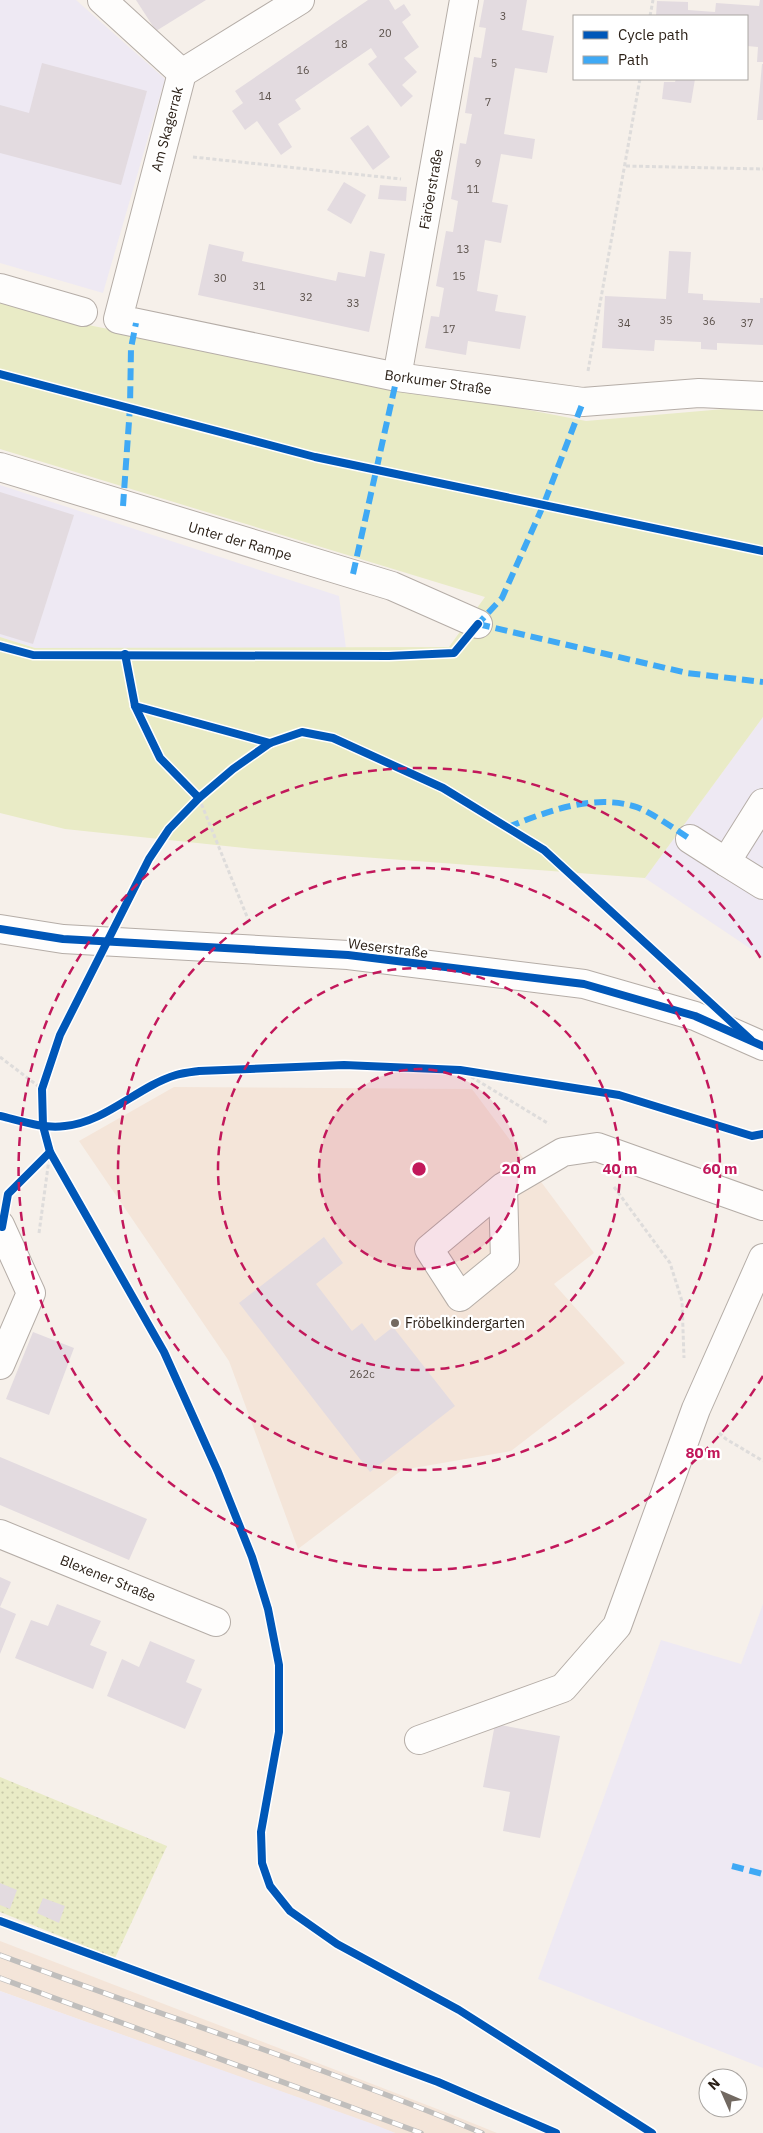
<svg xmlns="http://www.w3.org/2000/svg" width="763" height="2133" font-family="'IBM Plex Sans',sans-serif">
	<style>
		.built { fill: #f4e5d9 }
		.industrial { fill: #eee9f3 }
		.green { fill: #e9ebc6 }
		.garden { fill: url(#garden-dots) }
		.building { fill: #e3dbe0 }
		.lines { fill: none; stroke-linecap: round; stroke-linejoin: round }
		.minor-casing { stroke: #b5ada7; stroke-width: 30 }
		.major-casing { stroke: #b5ada7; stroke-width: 30 }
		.path { stroke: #dedcdb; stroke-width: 3; stroke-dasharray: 4 2.5; stroke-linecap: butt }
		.minor { stroke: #fefdfc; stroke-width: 28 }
		.major { stroke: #fefdfc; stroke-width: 28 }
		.rail-casing { stroke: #c0bebc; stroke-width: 5.5 }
		.rail { stroke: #fff; stroke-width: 4; stroke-dasharray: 11; stroke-linecap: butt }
		.quiet { stroke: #3fa9f5; stroke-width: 6; stroke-dasharray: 12 6; stroke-linecap: butt }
		.cycleway-casing { stroke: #fff; stroke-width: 11 }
		.cycleway { stroke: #0057b8; stroke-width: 8 }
		.ring { fill: none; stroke: #c2185b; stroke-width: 2.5; stroke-dasharray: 9 6 }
		.poi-dot { fill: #726961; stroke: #fff; stroke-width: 2 }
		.labels { text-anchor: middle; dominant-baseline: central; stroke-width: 4.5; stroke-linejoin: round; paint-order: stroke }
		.number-label { font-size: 11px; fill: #5c524c }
		.street-label { font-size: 14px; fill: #2b2017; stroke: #fff }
		.poi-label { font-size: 14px; fill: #2b2017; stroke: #fff; text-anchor: start }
		.centre { fill: #c2185b; stroke: #fff; stroke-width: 2.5 }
		.ring-label { font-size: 15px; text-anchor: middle; font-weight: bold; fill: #c2185b; stroke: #fff; stroke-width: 4.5; stroke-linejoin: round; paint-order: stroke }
	</style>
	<defs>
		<pattern id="garden-dots" width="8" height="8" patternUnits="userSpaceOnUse" patternTransform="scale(1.25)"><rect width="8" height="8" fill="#e9ebc6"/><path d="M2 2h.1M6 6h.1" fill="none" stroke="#c8c9a9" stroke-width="1.8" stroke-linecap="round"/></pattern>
	</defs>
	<rect width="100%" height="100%" fill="#f6f0ea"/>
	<g class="built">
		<path d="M174,1087L472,1089L594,1253L554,1284L625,1363L511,1451L402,1470L298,1549L229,1361L79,1141Z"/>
		<path d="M0,1941L445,2112L497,2133H395L0,1991Z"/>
	</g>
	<g class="industrial">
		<path d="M0,0H76L165,79L103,293L0,263Z"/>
		<path d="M0,485L339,596L346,648H35L0,637Z"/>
		<path d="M763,717V957L645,878Z"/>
		<path d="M763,1604V2068L538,1979L661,1640L741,1664Z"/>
		<path d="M0,1991L373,2124L395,2133H0Z"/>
	</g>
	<path class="green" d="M0,302L93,326L586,421L747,407L763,408V717L645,878L254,849L65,829L0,813V637L35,648L449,647L485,597L0,449Z"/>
	<path class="garden" d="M0,1777L167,1846L115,1958L0,1912Z"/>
	<g class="building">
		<path d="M136,0H206L156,31Z"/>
		<path d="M368,0H389L395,10L404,4L411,15L402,22L419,47L404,58L417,72L402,85L413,96L401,107L368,64L377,57L371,48L295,100L301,109L278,124L292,147L281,155L257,121L245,130L232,111L243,103L235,91Z"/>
		<path d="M484,0H527L522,30L554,36L547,73L515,68L504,134L535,139L532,159L501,154L492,202L508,205L501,243L485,240L477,291L498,295L495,311L526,316L520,349L468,341L466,355L425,348L431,316L439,317L444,288L436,286L446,231L453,232L458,201L451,199L460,143L466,144L472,114L465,113L474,57L481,58L486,28L479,27Z"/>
		<path d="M760,0H763V62H757L758,47L747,46V16H656L657,1L688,2V10L715,12L716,3L759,6Z"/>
		<path d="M42,63L147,91L121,185L0,153V105L29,113Z"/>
		<path d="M762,64H763V120H757Z"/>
		<path d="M676,79H695L691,103L662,99L664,82H675Z"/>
		<path d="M368,125L390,157L373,170L350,138Z"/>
		<path d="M344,182L366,195L351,224L327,210Z"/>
		<path d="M380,185L407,187L406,201L378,199Z"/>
		<path d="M209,244L244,252L242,261L336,281L338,272L365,277L370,251L385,254L369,332L198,295Z"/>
		<path d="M669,251L691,252L688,293L703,294V300L760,303V298H763V345L717,343V350L701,349V342L655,340L654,351L602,348L605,296L666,299Z"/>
		<path d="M0,492L74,515L33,644L0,634Z"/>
		<path d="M324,1237L343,1263L316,1284L352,1331L362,1323L375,1341L393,1327L455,1406L370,1472L239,1303Z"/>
		<path d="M33,1332L74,1348L49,1415L6,1399Z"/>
		<path d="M0,1457L147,1519L129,1560L0,1505Z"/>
		<path d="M0,1577L11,1582L0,1607L16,1614L0,1654Z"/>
		<path d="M57,1604L101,1621L90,1645L107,1652L93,1689L15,1658L31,1620L48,1626Z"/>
		<path d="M150,1641L195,1660L186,1682L202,1689L185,1729L107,1696L122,1659L139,1667Z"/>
		<path d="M495,1724L560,1736L540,1838L503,1831L510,1792L483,1787Z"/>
		<path d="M0,1883L17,1890L10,1909L0,1905Z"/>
		<path d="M43,1898L65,1906L59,1923L37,1913Z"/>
	</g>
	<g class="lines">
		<g class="minor-casing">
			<g id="minor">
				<path d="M102,0L182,73"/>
				<path d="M300,0L182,73L118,319L397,377L583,402L699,393L763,396"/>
				<path d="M0,288L83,312"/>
				<path d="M397,377L464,0"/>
				<path d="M0,467L392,586L478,624"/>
				<path d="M763,803L726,862L763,885"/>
				<path d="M690,839L726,862"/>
				<path d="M503,1187L505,1260L460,1297L429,1249L503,1187L563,1152L597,1147L763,1206"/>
				<path d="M0,1225L31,1293L0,1365"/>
				<path d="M0,1534L216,1622"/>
				<path d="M419,1740L563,1688L617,1626L696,1409L763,1258"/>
			</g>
		</g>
		<g class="major-casing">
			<path id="major" d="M0,929L63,939L348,955L584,984L695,1016L763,1046"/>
		</g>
		<g class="path">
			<path d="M650,16L653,0"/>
			<path d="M193,157L401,179"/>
			<path d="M626,166L763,169"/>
			<path d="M588,371L640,79"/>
			<path d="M199,798L248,919"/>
			<path d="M0,1057L42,1089"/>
			<path d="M460,1070L549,1124"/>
			<path d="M614,1187L670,1263L682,1301L684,1358"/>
			<path d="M39,1233L50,1152"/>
			<path d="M719,1433L726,1439L763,1461"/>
		</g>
		<use href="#minor" class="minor"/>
		<use href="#major" class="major"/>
		<g class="rail-casing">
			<g id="rail">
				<path d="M0,1955C160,2015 324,2067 482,2133"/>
				<path d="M0,1978L421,2133"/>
			</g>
		</g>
		<use href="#rail" class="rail"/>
		<g class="quiet">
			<path d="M123,506L130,407L131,348L136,323"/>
			<path d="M353,574L397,377"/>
			<path d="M478,624L687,673L763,682"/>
			<path d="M476,626L502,598L543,506L583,402"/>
			<path d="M508,827C546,812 591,794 633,806C647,809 676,830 690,839"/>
			<path d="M732,1866L763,1874"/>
		</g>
		<g class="cycleway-casing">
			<g id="cycleway">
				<path d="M0,374L315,457L763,551"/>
				<path d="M0,646L33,655L389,656L454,653L478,624"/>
				<path d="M125,654L135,706L270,743"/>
				<path d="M135,706L160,758L199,798"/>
				<path d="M0,929L63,939L348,955L584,984L695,1016L763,1046"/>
				<path d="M0,1116C21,1121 43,1129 65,1126C106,1122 137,1087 176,1075C183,1073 192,1072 199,1071L344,1065L460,1070L619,1095L752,1136L763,1134"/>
				<path d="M2,1227L8,1194L50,1152"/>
				<path d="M0,1921L438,2082L556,2133"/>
				<path d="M652,2133L459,2010L337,1944L290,1911L270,1886L262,1863L261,1832L279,1732V1665L268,1609L252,1557L218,1472L164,1352L50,1152L43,1126L42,1089L60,1035L149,859L169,829L199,798L233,769L270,743L302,732L333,738L443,788L544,850L751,1040"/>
			</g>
		</g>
		<use href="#cycleway" class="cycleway"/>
	</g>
	<circle cx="419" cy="1169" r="100" fill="#c2185b" fill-opacity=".12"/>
	<g class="ring">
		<circle cx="419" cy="1169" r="100"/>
		<circle cx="419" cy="1169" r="201"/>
		<circle cx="419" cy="1169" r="301"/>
		<path d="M763 1376A401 401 0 1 1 763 962"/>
	</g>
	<circle class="poi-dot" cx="395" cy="1323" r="5"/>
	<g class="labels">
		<g class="number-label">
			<text x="503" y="16">3</text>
			<text x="385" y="33">20</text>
			<text x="341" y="44">18</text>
			<text x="494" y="63">5</text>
			<text x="303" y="70">16</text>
			<text x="265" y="96">14</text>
			<text x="488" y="102">7</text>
			<text x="478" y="163">9</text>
			<text x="473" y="189">11</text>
			<text x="463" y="249">13</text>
			<text x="459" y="276">15</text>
			<text x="220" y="278">30</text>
			<text x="259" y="286">31</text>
			<text x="306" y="297">32</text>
			<text x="353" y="303">33</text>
			<text x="666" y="320">35</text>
			<text x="709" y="321">36</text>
			<text x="624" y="323">34</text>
			<text x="747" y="323">37</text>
			<text x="449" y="329">17</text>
			<text x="362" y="1374">262c</text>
		</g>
		<g class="street-label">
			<text transform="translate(167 129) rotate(-75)">Am Skagerrak</text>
			<text transform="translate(431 189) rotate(-80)">Färöerstraße</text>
			<text transform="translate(438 382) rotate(8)">Borkumer Straße</text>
			<text transform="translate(240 541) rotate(16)">Unter der Rampe</text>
			<text transform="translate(388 948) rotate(7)">Weserstraße</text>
			<text transform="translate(108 1578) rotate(22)">Blexener Straße</text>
		</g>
		<g class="poi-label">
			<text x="405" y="1323">Fröbelkindergarten</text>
		</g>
	</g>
	<circle cx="419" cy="1169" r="8" class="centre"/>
	<g class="ring-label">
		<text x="519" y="1174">20 m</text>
		<text x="620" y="1174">40 m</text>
		<text x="720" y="1174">60 m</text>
		<text x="703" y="1458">80 m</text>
	</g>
	<rect x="573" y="15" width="175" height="65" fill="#ffffff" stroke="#aaa6a2"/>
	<rect x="583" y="31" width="25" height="8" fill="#0057b8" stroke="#aaa6a2"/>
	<text x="618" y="40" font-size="15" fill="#2b2017">Cycle path</text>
	<rect x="583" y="56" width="25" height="8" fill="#3fa9f5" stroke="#aaa6a2"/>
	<text x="618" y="65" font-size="15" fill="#2b2017">Path</text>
	<g transform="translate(723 2093) rotate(315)"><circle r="24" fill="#ffffff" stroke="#aaa6a2"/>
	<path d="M0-4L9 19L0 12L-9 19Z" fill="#726961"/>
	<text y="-8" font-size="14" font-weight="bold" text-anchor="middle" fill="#2b2017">N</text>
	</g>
</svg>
